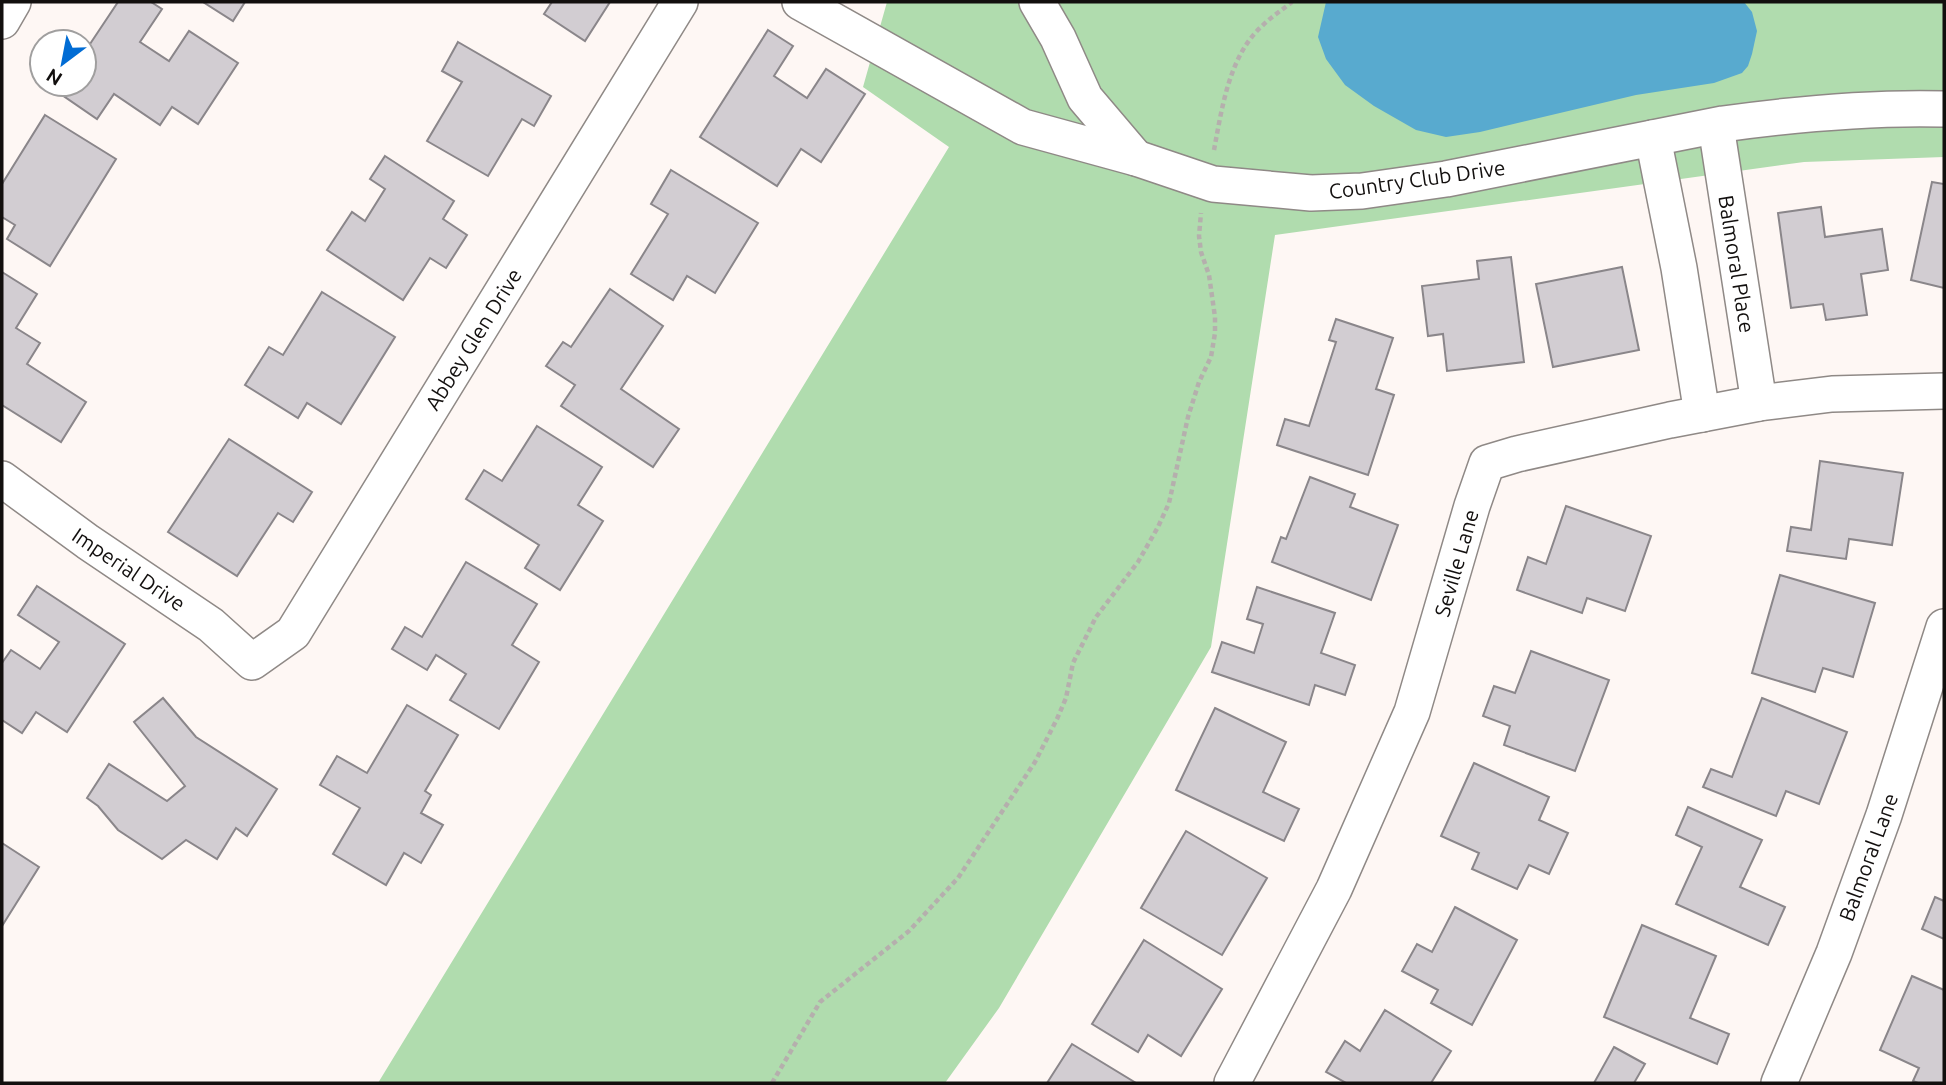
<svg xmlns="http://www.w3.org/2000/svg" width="1946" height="1085" font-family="Ubuntu,sans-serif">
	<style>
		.green { fill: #b0dcae }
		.water { fill: #58aacf }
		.building { fill: #d2cdd2; stroke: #8a868a; stroke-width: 2 }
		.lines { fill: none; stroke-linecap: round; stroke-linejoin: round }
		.street-casing { stroke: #8f8986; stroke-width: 38 }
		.path { stroke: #b5afad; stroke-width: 4.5; stroke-dasharray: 5 3.5; stroke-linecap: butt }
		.street { stroke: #fff; stroke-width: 35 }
		.labels { text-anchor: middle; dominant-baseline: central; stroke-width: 7; stroke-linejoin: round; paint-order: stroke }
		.street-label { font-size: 21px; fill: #120f0e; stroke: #fff }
	</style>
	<rect width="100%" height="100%" fill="#fef7f4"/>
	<path class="green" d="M887,2H1944V157L1804,162L1275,235L1211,647L999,1008L945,1083H378L949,147L863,87Z"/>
	<path class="water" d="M1326,2H1744L1752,12L1757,31L1752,54L1748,66L1742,73L1714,83L1636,95L1480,132L1446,137L1416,130L1374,106L1345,85L1326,59L1318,37Z"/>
	<g class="building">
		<path d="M118,2H151L162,9L140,42L169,61L189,31L238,63L198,124L172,107L160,125L114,94L97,119L49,86L51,84H84V53Z"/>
		<path d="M203,2H245L233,21Z"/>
		<path d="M552,2H610L585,41L544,14Z"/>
		<path d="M768,30L793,46L774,76L807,98L826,69L865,94L821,162L801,149L777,186L700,137Z"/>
		<path d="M458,42L551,96L534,126L522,119L488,176L427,141L462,82L442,71Z"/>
		<path d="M45,115L116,159L50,266L7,239L15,225L2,217V184Z"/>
		<path d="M385,156L454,201L443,219L467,235L446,268L430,258L403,300L327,250L352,212L365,221L385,189L370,179Z"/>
		<path d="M671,170L758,223L715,293L687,276L673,300L631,274L668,214L651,204Z"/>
		<path d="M1932,182L1944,184V288L1911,280Z"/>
		<path d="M1821,207L1825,237L1882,229L1888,270L1861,274L1867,315L1826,320L1823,304L1791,308L1778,213Z"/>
		<path d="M1511,257L1524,362L1447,371L1443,334L1428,336L1422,286L1479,279L1477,261Z"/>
		<path d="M1622,267L1639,350L1553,367L1536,284Z"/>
		<path d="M2,272L37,294L16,328L40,343L27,364L86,402L61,442L2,405Z"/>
		<path d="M610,289L663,326L621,389L679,429L653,467L561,406L575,385L546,366L563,342L571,347Z"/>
		<path d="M322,292L395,337L341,424L307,403L298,418L245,385L269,347L283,355Z"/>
		<path d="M1336,319L1393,338L1376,389L1394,395L1368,475L1277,445L1285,419L1309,426L1336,342L1329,340Z"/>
		<path d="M537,426L602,467L578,505L603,521L560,590L525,568L539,545L466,499L484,470L502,481Z"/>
		<path d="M229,439L312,492L293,522L278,513L237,576L168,532Z"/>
		<path d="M1820,461L1903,473L1892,545L1849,539L1846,559L1787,551L1791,527L1811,530Z"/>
		<path d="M1310,477L1355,494L1350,507L1398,525L1371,600L1272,562L1281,537L1286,539Z"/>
		<path d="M1566,506L1651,536L1625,611L1587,598L1582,613L1517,590L1528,557L1546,564Z"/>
		<path d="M466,562L537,604L512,645L539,662L499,729L450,700L466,674L436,655L427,670L392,649L405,627L422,637Z"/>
		<path d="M1780,575L1875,603L1853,677L1823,668L1815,692L1752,673Z"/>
		<path d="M37,586L125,644L67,732L36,712L22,733L2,720V663L11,650L40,669L59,642L18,615Z"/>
		<path d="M1257,587L1335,613L1321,653L1355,665L1345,695L1315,685L1309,705L1212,672L1222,642L1254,653L1263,624L1247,619Z"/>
		<path d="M1531,651L1609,680L1575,771L1504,745L1510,726L1483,716L1494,686L1515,693Z"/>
		<path d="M163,698L196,737L277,789L247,836L236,828L217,859L186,840L162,859L118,830L98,806L87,798L109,764L167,801L185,786L134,722Z"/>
		<path d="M1762,698L1847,732L1819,804L1786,791L1776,816L1703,787L1711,769L1732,777Z"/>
		<path d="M407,705L458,735L425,791L431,795L421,813L443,825L421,863L404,853L386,885L333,854L360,808L320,785L337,756L367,773Z"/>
		<path d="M1215,708L1286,742L1263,792L1299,809L1284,841L1176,790Z"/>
		<path d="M1474,763L1549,797L1539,820L1568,833L1549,874L1529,865L1517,889L1472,869L1479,853L1441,836Z"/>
		<path d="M1688,807L1762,840L1740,887L1785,907L1768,945L1676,904L1702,847L1676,835Z"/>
		<path d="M1186,831L1267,878L1222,955L1141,908Z"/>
		<path d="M2,843L39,867L2,926Z"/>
		<path d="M1935,897L1944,901V939L1922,929Z"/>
		<path d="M1455,907L1517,940L1472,1025L1431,1003L1438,990L1402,971L1417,944L1432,952Z"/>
		<path d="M1642,925L1716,956L1690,1018L1729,1034L1717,1064L1604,1017Z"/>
		<path d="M1144,940L1222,989L1181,1056L1148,1035L1138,1052L1092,1024Z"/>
		<path d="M1912,976L1944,990V1083H1918L1913,1081L1919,1068L1880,1050Z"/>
		<path d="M1385,1010L1451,1051L1431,1083H1346L1326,1072L1345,1041L1360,1051Z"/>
		<path d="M1072,1044L1136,1083H1047Z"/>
		<path d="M1614,1047L1645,1064L1634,1083H1594Z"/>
	</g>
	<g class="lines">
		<g class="street-casing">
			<g id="street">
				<path d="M800,2L1023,127L1136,158L1213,184L1311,193L1362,191L1446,179L1723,124C1796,114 1871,107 1944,109"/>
				<path d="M1037,2L1058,38L1085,98L1136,158"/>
				<path d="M2,21L13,2"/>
				<path d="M1716,126L1759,403"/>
				<path d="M1653,138L1679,268L1702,414"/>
				<path d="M2,479L88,542L211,625L252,662L293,633L680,2"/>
				<path d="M1232,1083L1334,889L1412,712L1472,506L1487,463L1517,454L1670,420L1759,403L1832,394L1944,391"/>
				<path d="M1779,1083L1834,953L1884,815L1944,627"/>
			</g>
		</g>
		<g class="path">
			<path d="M1214,150C1222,108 1229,56 1262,26C1271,17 1282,10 1292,2"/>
			<path d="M772,1083L820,1002L909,931L958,878L1035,762L1057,719L1066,698L1073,663L1096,617L1138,562L1158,527L1169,503L1188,417L1199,382L1211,357L1215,333V317L1209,275L1201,252L1199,236L1201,213"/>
		</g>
		<use href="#street" class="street"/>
	</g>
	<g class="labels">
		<g class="street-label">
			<text transform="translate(1417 179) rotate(-8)">Country Club Drive</text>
			<text transform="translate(1737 264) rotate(81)">Balmoral Place</text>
			<text transform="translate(473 339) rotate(-58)">Abbey Glen Drive</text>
			<text transform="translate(1456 563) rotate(-74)">Seville Lane</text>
			<text transform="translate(129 569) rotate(34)">Imperial Drive</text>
			<text transform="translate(1868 857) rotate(-70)">Balmoral Lane</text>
		</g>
	</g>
	<rect width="1946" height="1085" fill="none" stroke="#120f0e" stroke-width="7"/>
	<g transform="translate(63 63) rotate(212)"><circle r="33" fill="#ffffff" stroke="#a09f9f" stroke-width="2"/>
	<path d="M0-5L12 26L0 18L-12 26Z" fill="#016cd4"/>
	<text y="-10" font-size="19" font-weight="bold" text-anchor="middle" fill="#120f0e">N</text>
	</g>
</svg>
